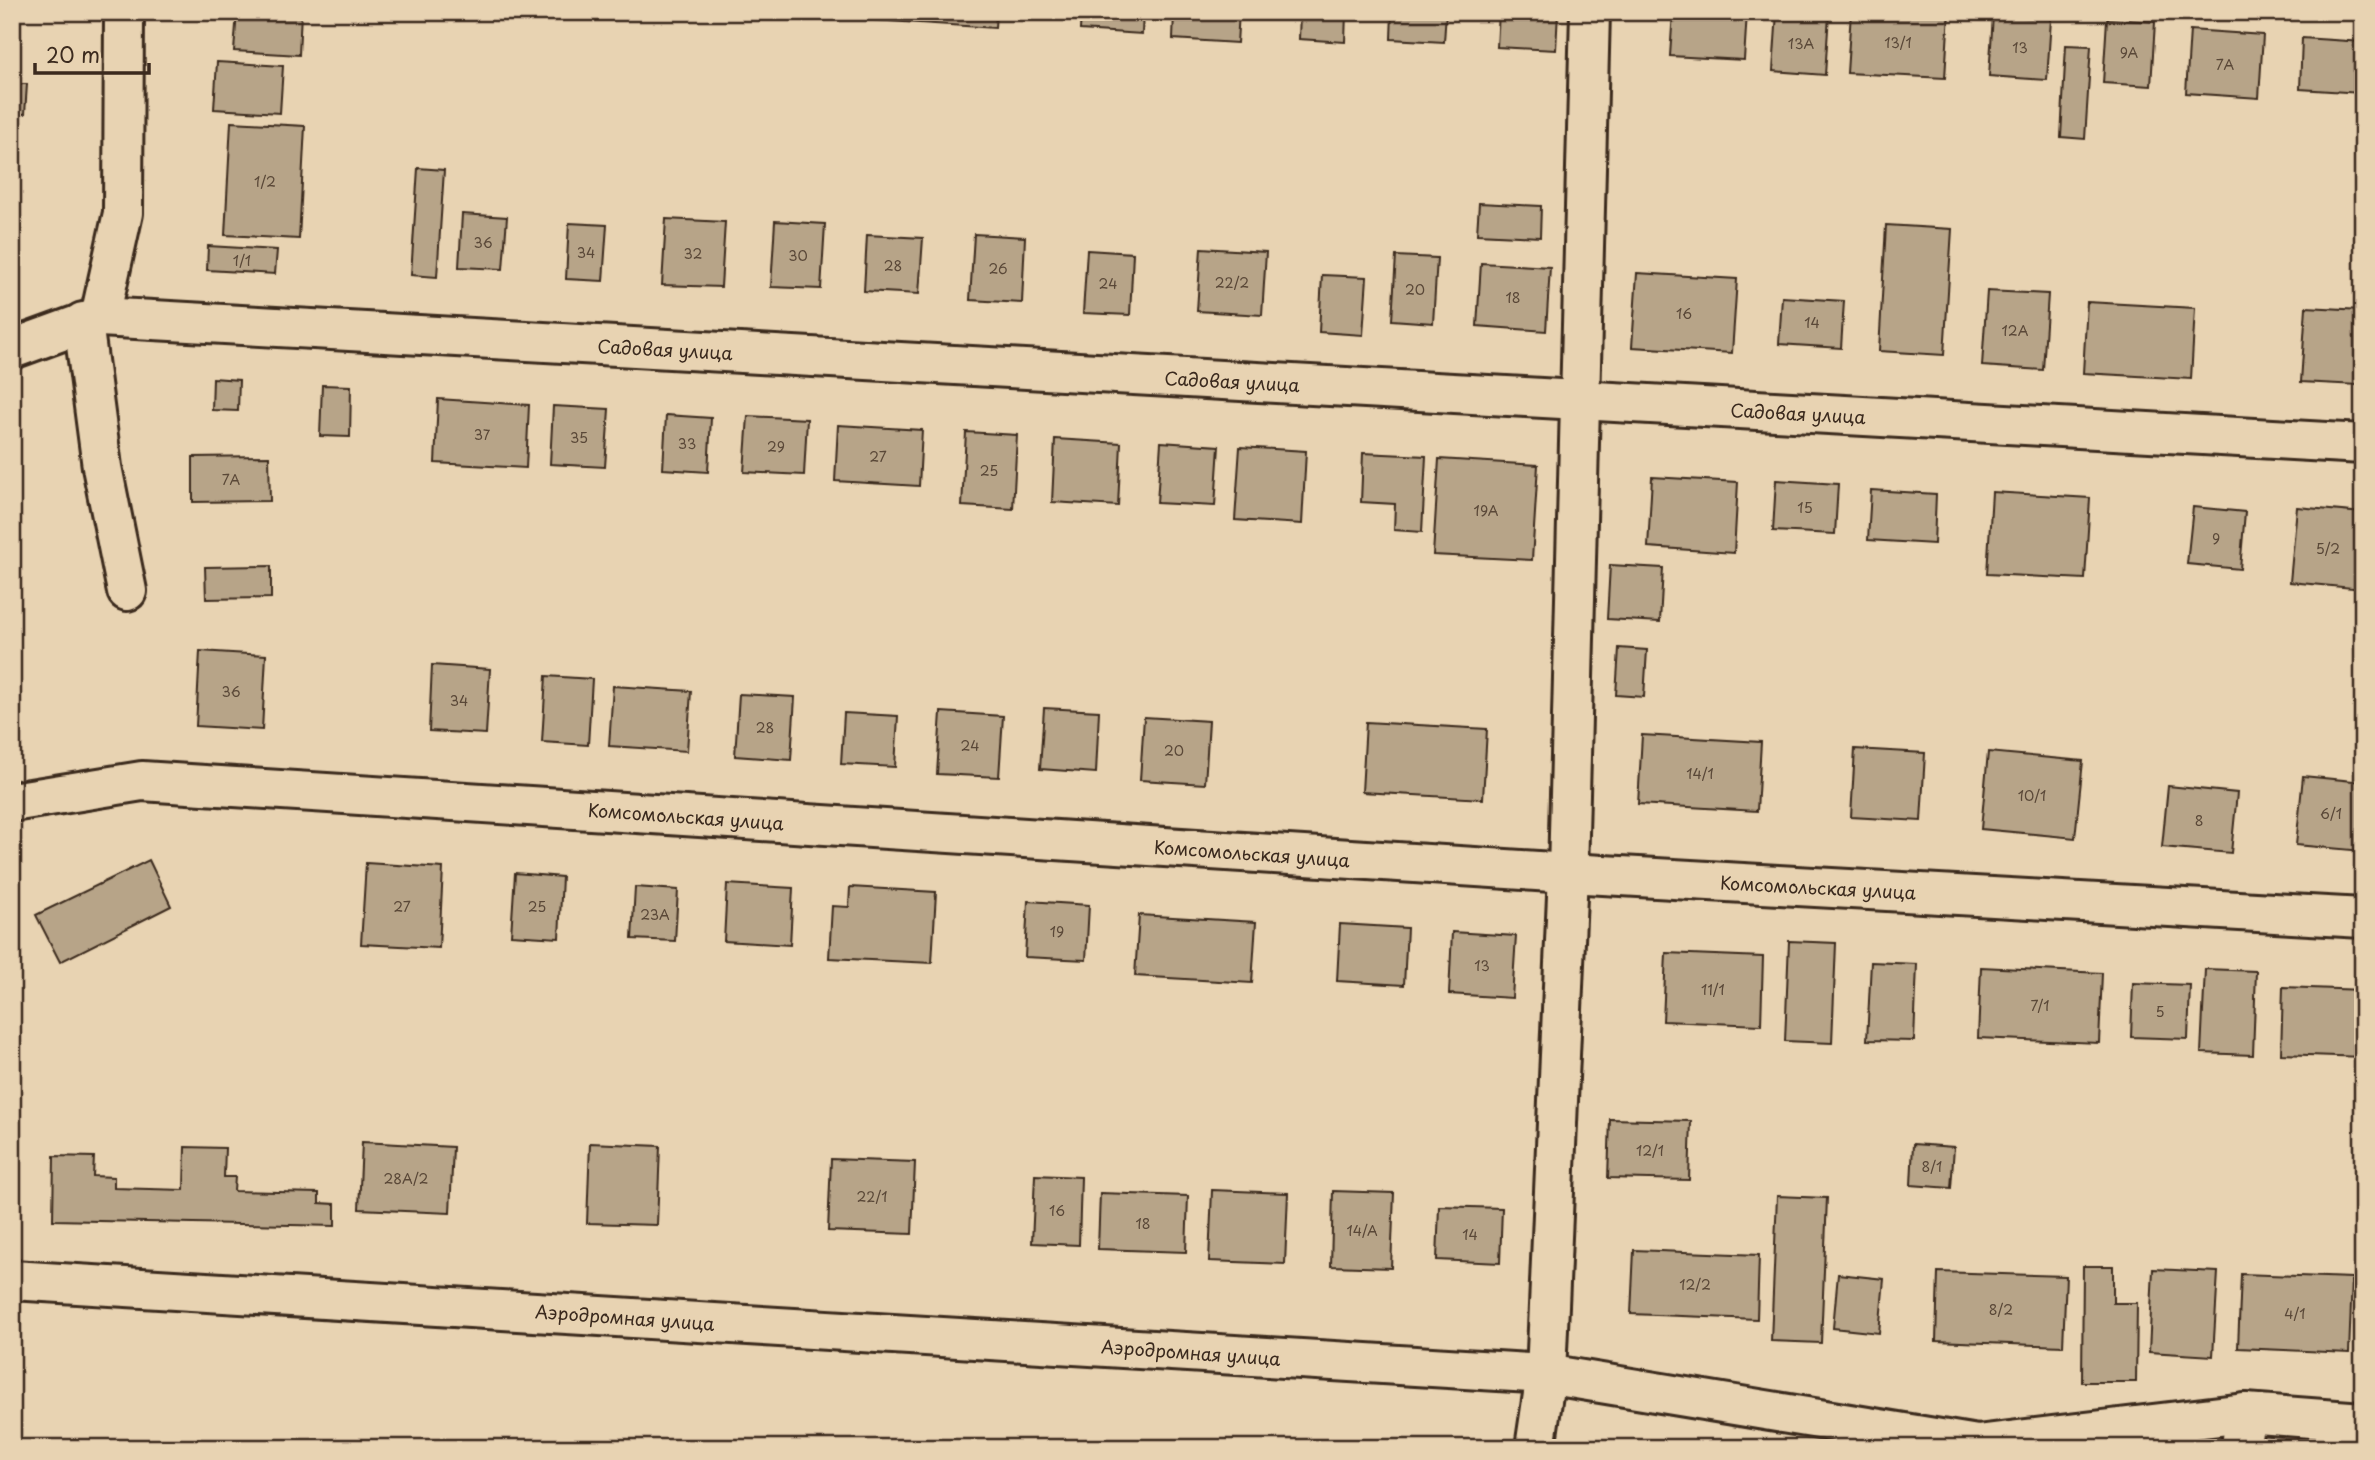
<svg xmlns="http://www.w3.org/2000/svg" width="2375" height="1460" font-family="'Playpen Sans',sans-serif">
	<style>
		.building { fill: #b7a488; stroke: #3b2a1e; stroke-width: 2 }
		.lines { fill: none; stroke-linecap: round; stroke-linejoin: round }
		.minor-casing { stroke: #3b2a1e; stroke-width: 44 }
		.minor { stroke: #e8d3b2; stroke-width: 38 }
		.labels { text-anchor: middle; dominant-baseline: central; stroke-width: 5; stroke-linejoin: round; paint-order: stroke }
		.number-label { font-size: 14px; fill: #5a4838 }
		.street-label { font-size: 18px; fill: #3b2a1e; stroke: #e8d3b2 }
	</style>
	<rect width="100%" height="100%" fill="#e8d3b2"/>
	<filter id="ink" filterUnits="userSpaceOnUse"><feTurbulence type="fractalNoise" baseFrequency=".0143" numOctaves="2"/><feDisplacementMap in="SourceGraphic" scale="14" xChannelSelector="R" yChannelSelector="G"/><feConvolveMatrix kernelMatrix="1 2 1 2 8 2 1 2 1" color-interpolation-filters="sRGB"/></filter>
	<g filter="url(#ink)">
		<g class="building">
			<path d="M237,12H301L299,55L234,51Z"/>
			<path d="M875,12H996L995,28L874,20Z"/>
			<path d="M1081,12H1143L1142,34L1080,30Z"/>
			<path d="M1174,12H1239L1237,43L1173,39Z"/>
			<path d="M1300,12H1346L1345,42L1299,39Z"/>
			<path d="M1392,12H1446L1444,42L1391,39Z"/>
			<path d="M1499,12H1558L1556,50L1497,47Z"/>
			<path d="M1673,12H1747L1744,60L1670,56Z"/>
			<path d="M1777,12L1829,14L1825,75L1773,71Z"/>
			<path d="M1851,12H1949L1945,78L1847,73Z"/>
			<path d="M1993,15L2051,19L2047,80L1989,76Z"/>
			<path d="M2107,19L2155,22L2151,86L2103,83Z"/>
			<path d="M2190,30L2263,35L2259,98L2186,93Z"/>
			<path d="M2302,38L2363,42L2361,93L2300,89Z"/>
			<path d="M2066,45L2091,46L2085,139L2061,137Z"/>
			<path d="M217,62L283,66L280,113L214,109Z"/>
			<path d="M12,84H27L25,114L12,113Z"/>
			<path d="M231,122L305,126L299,239L225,235Z"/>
			<path d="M418,168L444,170L437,277L411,275Z"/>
			<path d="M1479,203L1541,206L1540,237L1477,234Z"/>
			<path d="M462,214L507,217L503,269L459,267Z"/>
			<path d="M666,219L725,222L721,287L662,285Z"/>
			<path d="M775,221L825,224L821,289L771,287Z"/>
			<path d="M569,223L607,225L603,281L566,279Z"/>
			<path d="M1886,225L1952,229L1944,355L1879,351Z"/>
			<path d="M974,234L1025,237L1022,303L970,300Z"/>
			<path d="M867,235L923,238L919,294L864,291Z"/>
			<path d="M208,246L277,250L275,274L207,270Z"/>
			<path d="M1201,248L1266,252L1262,315L1197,311Z"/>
			<path d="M1087,250L1133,253L1130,315L1083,313Z"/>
			<path d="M1396,256L1437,258L1433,323L1392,320Z"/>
			<path d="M1481,263L1550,267L1546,331L1477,326Z"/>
			<path d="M1637,273L1737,279L1732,353L1632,347Z"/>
			<path d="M1322,275L1367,277L1363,335L1319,332Z"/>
			<path d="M1987,291L2048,294L2043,370L1982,366Z"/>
			<path d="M1782,297L1844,301L1841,348L1779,344Z"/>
			<path d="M2087,302L2195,308L2191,379L2083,373Z"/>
			<path d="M2306,307L2362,310L2358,385L2301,382Z"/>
			<path d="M213,378L239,380L238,411L212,410Z"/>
			<path d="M322,385L351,386L350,437L320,436Z"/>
			<path d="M438,399L529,405L526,468L435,463Z"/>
			<path d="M553,406L609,409L605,467L550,464Z"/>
			<path d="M666,415L711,418L708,472L663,469Z"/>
			<path d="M748,416L807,419L804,475L744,472Z"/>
			<path d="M838,425L922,430L919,486L835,481Z"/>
			<path d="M966,432L1017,435L1013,509L962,506Z"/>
			<path d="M1055,439L1121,443L1118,506L1052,502Z"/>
			<path d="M1161,442L1219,446L1215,506L1157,503Z"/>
			<path d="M1240,447L1306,451L1302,524L1235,520Z"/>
			<path d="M1363,453L1426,456L1422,532L1394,530L1395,504L1361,502Z"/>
			<path d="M269,456L270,501L193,502V457Z"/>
			<path d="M1439,459L1538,465L1532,560L1433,555Z"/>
			<path d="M1652,477L1738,482L1734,553L1648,547Z"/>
			<path d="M1776,480L1838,484L1835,534L1773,531Z"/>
			<path d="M1871,490L1936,494L1934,544L1868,540Z"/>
			<path d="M1992,492L2090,498L2085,579L1987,574Z"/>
			<path d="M2193,507L2245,512L2240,569L2187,564Z"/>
			<path d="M2297,507L2363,513V589L2290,582Z"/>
			<path d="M1610,565L1663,568L1660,622L1607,619Z"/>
			<path d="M271,566V598L206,599L205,567Z"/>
			<path d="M1619,648L1647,650L1644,697L1616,695Z"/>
			<path d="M200,651L266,655L262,730L196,726Z"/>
			<path d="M432,665L490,669L486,734L429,731Z"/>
			<path d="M546,676L592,679L588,745L542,742Z"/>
			<path d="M613,686L691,691L687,751L609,746Z"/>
			<path d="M739,694L795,697L791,760L735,756Z"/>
			<path d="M1044,708L1099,711L1096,773L1040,769Z"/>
			<path d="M941,712L1003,716L999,777L937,774Z"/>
			<path d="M844,713L898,716L895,767L841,764Z"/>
			<path d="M1144,717L1209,721L1205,784L1140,780Z"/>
			<path d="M1366,722L1487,729L1483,799L1362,792Z"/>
			<path d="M1642,735L1761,742L1757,811L1638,804Z"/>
			<path d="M1855,749L1925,753L1921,821L1851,817Z"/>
			<path d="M1988,752L2083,761L2075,838L1981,829Z"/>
			<path d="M2303,776L2363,782V851L2296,845Z"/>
			<path d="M2168,786L2237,793L2231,853L2162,847Z"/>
			<path d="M149,860L171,906L60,962L36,915Z"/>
			<path d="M366,863L443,868L439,948L361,944Z"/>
			<path d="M515,873L562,877L559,938L511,935Z"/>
			<path d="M727,884L793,888L790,945L724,941Z"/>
			<path d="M635,887L678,890L675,941L632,939Z"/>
			<path d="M850,887L936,892L932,963L829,958L832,906L849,907Z"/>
			<path d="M1028,901L1089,905L1086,960L1025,957Z"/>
			<path d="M1139,915L1256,922L1252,983L1135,976Z"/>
			<path d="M1340,924L1407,928L1404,985L1337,981Z"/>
			<path d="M1452,932L1516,936L1512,998L1449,994Z"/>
			<path d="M1789,941L1836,943L1832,1043L1785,1041Z"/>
			<path d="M1666,953L1763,957L1761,1025L1663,1021Z"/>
			<path d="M1871,962L1917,964L1914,1041L1867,1040Z"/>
			<path d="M1981,967L2102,973L2099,1043L1978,1038Z"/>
			<path d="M2205,969L2256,971L2253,1055L2201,1053Z"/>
			<path d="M2133,983L2190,985L2188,1039L2131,1037Z"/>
			<path d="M2283,987L2363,990V1057L2281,1054Z"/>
			<path d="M1610,1119L1691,1121L1689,1180L1608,1178Z"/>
			<path d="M362,1142L453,1147L450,1213L359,1209Z"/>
			<path d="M590,1143L660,1146L657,1225L587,1223Z"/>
			<path d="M1913,1144L1954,1147L1951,1188L1911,1185Z"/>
			<path d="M185,1147L225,1148L224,1177H235L234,1191L319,1193V1203L335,1204V1226L53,1220L54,1156L94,1157L93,1176L114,1177V1188L184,1190Z"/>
			<path d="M831,1159L915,1162L912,1234L828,1231Z"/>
			<path d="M1035,1175L1081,1177L1079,1245L1032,1243Z"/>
			<path d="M1212,1190L1288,1193L1285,1264L1209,1261Z"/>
			<path d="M1333,1191L1394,1193L1391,1268L1331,1266Z"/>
			<path d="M1100,1193L1188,1196L1186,1252L1098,1249Z"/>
			<path d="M1777,1196L1827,1198L1821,1343L1771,1341Z"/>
			<path d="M1439,1206L1502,1208L1500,1263L1437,1260Z"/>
			<path d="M1634,1250L1759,1255L1757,1319L1631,1314Z"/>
			<path d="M2083,1266H2113V1303H2137L2136,1382H2082Z"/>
			<path d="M2153,1269L2218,1272L2213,1356L2149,1352Z"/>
			<path d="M1938,1272L2066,1276L2063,1346L1936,1341Z"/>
			<path d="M1838,1274L1884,1279L1879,1333L1833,1328Z"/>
			<path d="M2241,1274L2352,1278L2349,1353L2238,1348Z"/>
		</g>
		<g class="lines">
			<g class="minor-casing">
				<g id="minor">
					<path d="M100,317L123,213L124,12"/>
					<path d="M83,322L102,467L127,591"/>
					<path d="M12,349L100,317L2363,444"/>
					<path d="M12,802L142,781L1568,873L2363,918"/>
					<path d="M12,1280L1546,1374L1977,1445L2245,1413L2363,1422"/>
					<path d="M1535,1448L1546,1374L1568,873L1590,12"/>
					<path d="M2241,1448L2245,1413"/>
				</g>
			</g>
			<use href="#minor" class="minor"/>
		</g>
	</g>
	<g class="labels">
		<g class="number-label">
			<text x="1898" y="42">13/1</text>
			<text x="1801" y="43">13А</text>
			<text x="2020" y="47">13</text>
			<text x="2129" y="52">9А</text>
			<text x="2225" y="64">7А</text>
			<text x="265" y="181">1/2</text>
			<text x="483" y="242">36</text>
			<text x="586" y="252">34</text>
			<text x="693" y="253">32</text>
			<text x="798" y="255">30</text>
			<text x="242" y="260">1/1</text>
			<text x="893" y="265">28</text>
			<text x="998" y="268">26</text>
			<text x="1232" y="282">22/2</text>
			<text x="1108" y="283">24</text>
			<text x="1415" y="289">20</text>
			<text x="1513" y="297">18</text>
			<text x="1684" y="313">16</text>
			<text x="1812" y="322">14</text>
			<text x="2015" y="330">12А</text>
			<text x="482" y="434">37</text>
			<text x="579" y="437">35</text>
			<text x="687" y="443">33</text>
			<text x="776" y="446">29</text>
			<text x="878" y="456">27</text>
			<text x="989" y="470">25</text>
			<text x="231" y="479">7А</text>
			<text x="1805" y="507">15</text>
			<text x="1486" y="510">19А</text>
			<text x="2216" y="538">9</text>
			<text x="2328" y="548">5/2</text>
			<text x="231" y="691">36</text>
			<text x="459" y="700">34</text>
			<text x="765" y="727">28</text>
			<text x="970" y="745">24</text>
			<text x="1174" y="750">20</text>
			<text x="1700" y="773">14/1</text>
			<text x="2032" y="795">10/1</text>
			<text x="2331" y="813">6/1</text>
			<text x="2199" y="820">8</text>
			<text x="402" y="906">27</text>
			<text x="537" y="906">25</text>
			<text x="655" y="914">23А</text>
			<text x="1057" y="931">19</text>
			<text x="1482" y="965">13</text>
			<text x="1713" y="989">11/1</text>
			<text x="2040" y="1005">7/1</text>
			<text x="2160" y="1011">5</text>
			<text x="1650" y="1150">12/1</text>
			<text x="1932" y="1166">8/1</text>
			<text x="406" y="1178">28А/2</text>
			<text x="872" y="1196">22/1</text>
			<text x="1057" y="1210">16</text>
			<text x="1143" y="1223">18</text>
			<text x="1362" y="1230">14/А</text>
			<text x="1470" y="1234">14</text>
			<text x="1695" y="1284">12/2</text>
			<text x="2001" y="1309">8/2</text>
			<text x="2295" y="1313">4/1</text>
		</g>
		<g class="street-label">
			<text transform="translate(665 349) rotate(3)">Садовая улица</text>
			<text transform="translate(1232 381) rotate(3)">Садовая улица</text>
			<text transform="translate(1798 413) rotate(3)">Садовая улица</text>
			<text transform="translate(686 816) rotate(4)">Комсомольская улица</text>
			<text transform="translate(1252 853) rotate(4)">Комсомольская улица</text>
			<text transform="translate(1818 887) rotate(3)">Комсомольская улица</text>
			<text transform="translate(625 1317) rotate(4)">Аэродромная улица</text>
			<text transform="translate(1191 1352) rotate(4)">Аэродромная улица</text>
		</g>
	</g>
	<rect width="2375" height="1460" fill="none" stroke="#e8d3b2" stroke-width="42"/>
	<rect x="21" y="21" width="2333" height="1418" fill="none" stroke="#3b2a1e" stroke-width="2.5" filter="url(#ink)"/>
	<path d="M35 63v10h114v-10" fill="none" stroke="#3b2a1e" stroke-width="3.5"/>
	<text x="46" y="63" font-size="21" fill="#3b2a1e" stroke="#e8d3b2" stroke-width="5" paint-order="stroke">20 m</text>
</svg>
